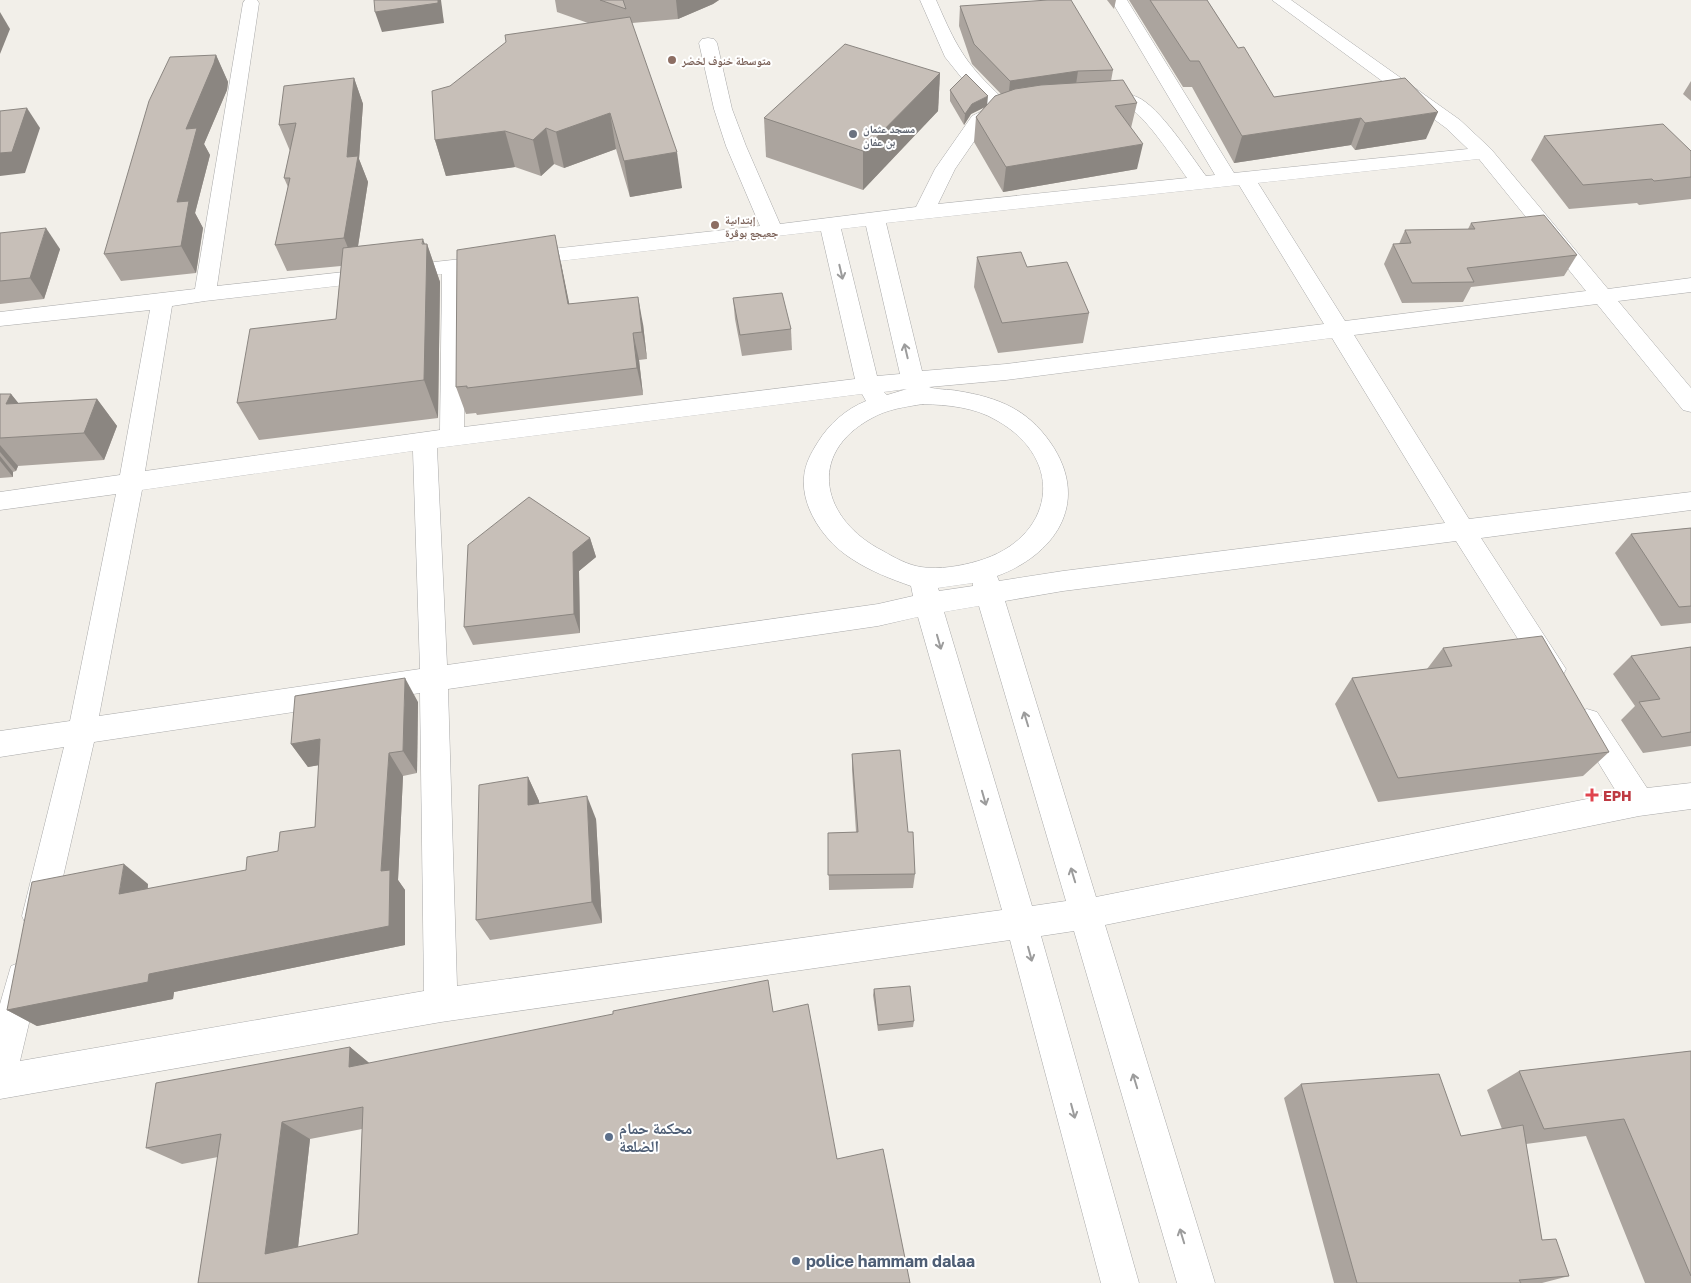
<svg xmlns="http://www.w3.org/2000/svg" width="1691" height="1283" font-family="'Golos Text','Noto Naskh Arabic',sans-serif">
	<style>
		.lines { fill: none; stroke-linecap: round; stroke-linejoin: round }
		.minor-casing { stroke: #a9a9a9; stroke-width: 1 }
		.minor { fill: #fff; fill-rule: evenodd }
		.wall { fill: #aba49e; fill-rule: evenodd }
		.shaded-wall { fill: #8b8681 }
		.building { fill: #c7bfb8; stroke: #8b8681; fill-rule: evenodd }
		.oneway { stroke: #9c9c9c }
		.education-dot { fill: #8d6e63; stroke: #fff; stroke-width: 2 }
		.worship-dot { fill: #6b7280; stroke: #fff; stroke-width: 2 }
		.health-dot { fill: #e0444e; stroke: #fff; stroke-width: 2 }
		.service-dot { fill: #5c6f8a; stroke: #fff; stroke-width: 2 }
		.labels { text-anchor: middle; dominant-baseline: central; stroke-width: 4; stroke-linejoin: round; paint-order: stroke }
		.far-education-label { font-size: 11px; font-weight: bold; fill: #785e54; stroke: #fff; text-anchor: start }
		.far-worship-label { font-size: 11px; font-weight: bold; fill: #5b616d; stroke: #fff; text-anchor: start }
		.health-label { font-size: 14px; font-weight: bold; fill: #be3a42; stroke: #fff; text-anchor: start }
		.near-service-label { font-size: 16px; font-weight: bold; fill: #4e5e75; stroke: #fff; text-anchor: start }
	</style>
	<rect width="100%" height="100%" fill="#f2efe9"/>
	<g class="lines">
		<g class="minor-casing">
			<path id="minor" d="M245,0H257L259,3L217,286L760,226L726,146L714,109L699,43L702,39L708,38L714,39L717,43L732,109L746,146L780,224L916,207L935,169L972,116L990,107L965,82L945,57L920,0H936C952,36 961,58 990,86C998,94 1004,101 1015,104L1017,108L1015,112L1001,115L986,124L955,169L938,204L1187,178C1175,161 1143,112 1125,105C1116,101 1104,105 1094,103L1092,99L1094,95C1107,92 1124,91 1137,97C1159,106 1191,156 1206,176L1215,175L1111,0H1127L1234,173L1468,149L1446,128L1272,0H1291L1460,120L1491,149L1608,289L1691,278V292L1618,301L1691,388V412L1683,410L1597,304L1354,335L1469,519L1691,492V510L1481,538L1566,669L1562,677L1552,681L1542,677L1456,541L1063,591L1005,601L1096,897L1617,793L1573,721L1577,712L1587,709L1597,712L1647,788L1691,783V809L1639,816L1105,925L1215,1283H1177L1074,931L1041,936L1139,1283H1101L1010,940L441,1022L0,1099V1004L11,966L23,961L35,966L40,977L20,1061L424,991L420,693L94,742L54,916L49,927L38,931L27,927L22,916L64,747L0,757V731L70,721L116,494L0,510V492L120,475L150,310L0,326V312L195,289L243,3ZM1479,159L1586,291L1345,321L1258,183ZM1239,185L1324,324L1006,364L922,371L886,223ZM866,226L900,374L877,376L841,229ZM821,231L855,379L464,427V272ZM442,274L440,430L145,471L172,306L205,301ZM1332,338L1445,523L1063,571L999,581L997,576C1054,555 1089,505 1054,448C1044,432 1030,417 1013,408C997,399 977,394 958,391C949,389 936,390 929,387L1006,380ZM907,389L887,395L884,392ZM862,394L866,401C846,409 829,424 818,442C811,453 805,464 804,477C801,509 826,543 852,559C870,571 891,579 911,586L913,596L878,604L447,665L437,448ZM923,404C948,405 974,407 996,420C1068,460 1054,539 978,561C961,566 939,570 921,567C908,565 895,558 883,551C822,520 805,454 872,418C888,409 905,407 923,404ZM413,451L420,669L99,716L142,490ZM973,583V586L939,591L938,588ZM979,606L1066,901L1032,906L944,612ZM918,617L1002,910L457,986L448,689L878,626Z"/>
		</g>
		<use href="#minor" class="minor"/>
	</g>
	<g class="wall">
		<path d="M555,0H719L713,4L678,19L632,23L682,188L630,197L616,149L564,168L554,164L541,176L515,167L446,176L435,140L450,86L588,23L557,12Z"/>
		<path d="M1107,0H1116L1114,9Z"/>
		<path d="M1129,0H1207L1238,48L1274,97L1405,78L1426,139L1355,150L1351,145L1234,163L1192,87H1183Z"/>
		<path d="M960,6L1113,70L1111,81L1137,103L1131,128L1137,169L1003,192L974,142L976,117L985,107L971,114L964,125L950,101V90L987,105L1001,94L972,64L959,26Z"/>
		<path d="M216,55L228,82L227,90L204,144L210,155L195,213L203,228L196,273L121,281L104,254Z"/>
		<path d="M940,73L938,111L863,190L766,157L764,118Z"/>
		<path d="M354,78L363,104L359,159L368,182L358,246L427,244L440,282L438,418L259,440L237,403L336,319L341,266L287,271L275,245L288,187L284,178L290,151L279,125Z"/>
		<path d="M1691,81V101L1683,94Z"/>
		<path d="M1544,136L1691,151V199L1639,205L1637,203L1569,209L1531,160Z"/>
		<path d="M1471,223L1577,255L1564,276L1471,287L1463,302L1402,303L1384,264L1393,244H1399L1405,230L1468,229Z"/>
		<path d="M0,233L60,249L44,299L0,304Z"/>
		<path d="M977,257L1027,267L1089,313L1083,343L998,353L974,287Z"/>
		<path d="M561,263L569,304L643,324L647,359L639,360L643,395L477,415L476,413L466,414L456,387Z"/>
		<path d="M733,298L791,329L792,350L742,356L735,319Z"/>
		<path d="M0,394H11L18,403L97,399L117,426L104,460L18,466L16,471L13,472V477L0,478Z"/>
		<path d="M1691,528V623L1661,626L1615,553L1631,534Z"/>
		<path d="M590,538L596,557L579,571L580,633L473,645L464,627Z"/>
		<path d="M1691,647V746L1643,753L1621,720L1635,706L1613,674L1631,656Z"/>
		<path d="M1443,648L1609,752L1583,776L1378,802L1335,704L1352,678L1427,669Z"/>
		<path d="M418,702L417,773L403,776L398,880L405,890V945L174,992L173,999L37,1026L7,1010L148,884V889L246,870L278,851L315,827L319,765L308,767L291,744Z"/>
		<path d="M852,754L908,832L915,874L913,888L829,890L828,833L856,832L852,770Z"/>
		<path d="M528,777L539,801V803L596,819L602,923L490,940L476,920Z"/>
		<path d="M874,989L914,1021L913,1027L878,1031L873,995Z"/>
		<path d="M773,1012L837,1159L910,1283H198L218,1157L182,1164L146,1148L350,1047L369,1063ZM362,1129L358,1234L298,1247L310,1139Z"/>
		<path d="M1691,1051V1283H1645L1586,1136L1526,1144L1542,1240L1569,1276L1542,1283H1334L1284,1098L1301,1084L1461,1136L1502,1129L1487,1090L1519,1071Z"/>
	</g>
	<g class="shaded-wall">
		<path d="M438,0H441L444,23L382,32L375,12Z"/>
		<path d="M676,0H719L713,4L678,19Z"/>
		<path d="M0,12L10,29L0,54Z"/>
		<path d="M216,55L228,82L227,90L204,144L210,155L195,213L203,228L196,273L181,246L177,202L186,129Z"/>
		<path d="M1078,71L1075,91L1008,101L1010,81Z"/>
		<path d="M940,73L938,111L863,190V151Z"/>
		<path d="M354,78L363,104L359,159L368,182L355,265L344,238L347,157Z"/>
		<path d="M988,96L987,106L971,114L964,125L965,114L972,104Z"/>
		<path d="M27,108L40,128L25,173L0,176V153Z"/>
		<path d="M1438,112L1426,139L1355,150L1365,123Z"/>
		<path d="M610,113L616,149L564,168L556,132Z"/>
		<path d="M1361,118L1351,145L1234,163L1242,136Z"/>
		<path d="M546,128L554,164L541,176L533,140Z"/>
		<path d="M505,131L515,167L446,176L435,140Z"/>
		<path d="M1143,144L1137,169L1003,192L1006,167Z"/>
		<path d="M677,152L682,188L630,197L624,161Z"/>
		<path d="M46,228L60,249L44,299L30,278Z"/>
		<path d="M555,235L561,263L575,332L568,304Z"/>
		<path d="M423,239L427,250V244L440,282L438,418L424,380Z"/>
		<path d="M638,297L643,324L647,359L642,332Z"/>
		<path d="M633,333L639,360L643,395L637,368Z"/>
		<path d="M11,394L33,421L6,404Z"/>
		<path d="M97,399L117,426L104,460L84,433Z"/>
		<path d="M0,445L18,466L16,471L0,452Z"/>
		<path d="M0,456L13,472V477L0,461Z"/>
		<path d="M590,538L596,557L579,571L580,633L574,614L573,552Z"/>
		<path d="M405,678L418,702L417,773L403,751Z"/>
		<path d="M320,739L337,762L308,767L291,744Z"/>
		<path d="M389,753L403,776L398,880L405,890V945L174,992L173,999L37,1026L7,1010L149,974L381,871Z"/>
		<path d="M528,777L539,801L540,828L528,805Z"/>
		<path d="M587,796L596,819L602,923L592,902Z"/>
		<path d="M124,864L148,884L144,913L119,894Z"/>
		<path d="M350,1047L374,1067H349Z"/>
		<path d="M282,1122L310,1139L296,1265L265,1254Z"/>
	</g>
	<g class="building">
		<path d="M374,0H438V3L375,12Z"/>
		<path d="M600,0H623L626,9Z"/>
		<path d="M1048,0H1071L1113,70L1078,71L1010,81L974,44L960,6Z"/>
		<path d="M1150,0H1207L1238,48L1244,47L1274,97L1405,78L1438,112L1365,123L1361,118L1242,136L1199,61H1190Z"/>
		<path d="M630,17L677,152L624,161L610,113L556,132L546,128L533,140L505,131L435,140L432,91L450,86L506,42L505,35Z"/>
		<path d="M845,44L940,73L863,151L764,118Z"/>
		<path d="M216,55L214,63L186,129L197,128L177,202L189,201L181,246L104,254L149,101L170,57Z"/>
		<path d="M966,74L988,96L972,104L965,114L950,90Z"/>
		<path d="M354,78L347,157L358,156L344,238L275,245L290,178H284L296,123L279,125L284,86Z"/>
		<path d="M1123,80L1137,103L1115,106L1143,144L1006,167L976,117L995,96L1015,89L1041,85Z"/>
		<path d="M27,108L12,152L0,153V111Z"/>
		<path d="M1663,124L1691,151V177L1654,181L1652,179L1583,185L1544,136Z"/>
		<path d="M1544,215L1577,255L1467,268L1474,282L1412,283L1393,244L1411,243L1405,230L1475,229L1471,223Z"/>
		<path d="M46,228L30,278L0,281V233Z"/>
		<path d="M555,235L568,304L638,297L642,332L633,333L637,368L467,388V386L456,387L457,250Z"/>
		<path d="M423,239L422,244H427L424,380L237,403L250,329L336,319L343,248Z"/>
		<path d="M1021,252L1027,267L1067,262L1089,313L1002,323L977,257Z"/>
		<path d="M782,293L791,329L740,335L733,298Z"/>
		<path d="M0,394H11L6,404L97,399L84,433L0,438Z"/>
		<path d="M529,497L590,538L573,552L574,614L464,627L468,545Z"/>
		<path d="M1691,528V606L1679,607L1631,534Z"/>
		<path d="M1542,636L1609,752L1398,778L1352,678L1452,666L1443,648Z"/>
		<path d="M1691,647V732L1662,737L1639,702L1660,699L1631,656Z"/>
		<path d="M405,678L403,751L389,753L381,871L390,870L389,926L149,974L148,982L7,1010L32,882L124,864L119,894L246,870L247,857L278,851L280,832L315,827L320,739L291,744L295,696Z"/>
		<path d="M900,750L908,832H913L915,874L828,875V833L858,832L852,754Z"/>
		<path d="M528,777V805L587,796L592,902L476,920L479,785Z"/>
		<path d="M768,980L773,1012L808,1004L837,1159L883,1149L910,1283H198L221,1134L146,1148L156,1083L350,1047L349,1067L613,1014V1011ZM363,1107L358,1234L265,1254L282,1122Z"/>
		<path d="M910,986L914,1021L878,1025L874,989Z"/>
		<path d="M1691,1051V1276L1624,1119L1544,1129L1519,1071Z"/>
		<path d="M1439,1074L1461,1136L1523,1125L1542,1240L1556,1239L1569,1276L1519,1280L1521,1283H1357L1301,1084Z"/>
	</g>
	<defs><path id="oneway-shaft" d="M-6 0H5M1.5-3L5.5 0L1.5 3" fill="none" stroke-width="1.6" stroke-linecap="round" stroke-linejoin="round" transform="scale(1.25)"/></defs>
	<g class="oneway">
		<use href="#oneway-shaft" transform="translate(841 272) rotate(77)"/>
		<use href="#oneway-shaft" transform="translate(906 351) rotate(-103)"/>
		<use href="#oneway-shaft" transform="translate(939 642) rotate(74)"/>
		<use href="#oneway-shaft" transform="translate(1026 719) rotate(-107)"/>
		<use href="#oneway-shaft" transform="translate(984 798) rotate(74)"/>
		<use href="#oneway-shaft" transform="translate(1073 875) rotate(-107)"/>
		<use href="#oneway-shaft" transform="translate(1030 954) rotate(75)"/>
		<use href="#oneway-shaft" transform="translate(1135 1081) rotate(-107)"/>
		<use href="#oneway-shaft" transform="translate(1073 1111) rotate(75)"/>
		<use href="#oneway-shaft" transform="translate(1182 1236) rotate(-107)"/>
	</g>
	<g class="education-dot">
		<circle cx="672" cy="60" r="5"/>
		<circle cx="715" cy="225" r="5"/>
	</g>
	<circle class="worship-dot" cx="853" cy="134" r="5"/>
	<path class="health-dot" d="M1589.5 787.5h5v5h5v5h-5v5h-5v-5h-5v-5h5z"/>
	<g class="service-dot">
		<circle cx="609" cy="1137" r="5"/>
		<circle cx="796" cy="1261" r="5"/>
	</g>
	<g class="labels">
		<g class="far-education-label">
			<text x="682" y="60">متوسطة خنوف لخضر</text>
			<text x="725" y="219">إبتداىية<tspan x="725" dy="13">جعيجع بوڨرة</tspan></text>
		</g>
		<g class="far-worship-label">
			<text x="863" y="128">مسجد عثمان<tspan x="863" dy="13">بن عفان</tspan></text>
		</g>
		<g class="health-label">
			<text x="1603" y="795">EPH</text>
		</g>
		<g class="near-service-label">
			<text x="619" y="1128">محكمة حمام<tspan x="619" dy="18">الضلعة</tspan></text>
			<text x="806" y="1261">police hammam dalaa</text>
		</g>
	</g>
</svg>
